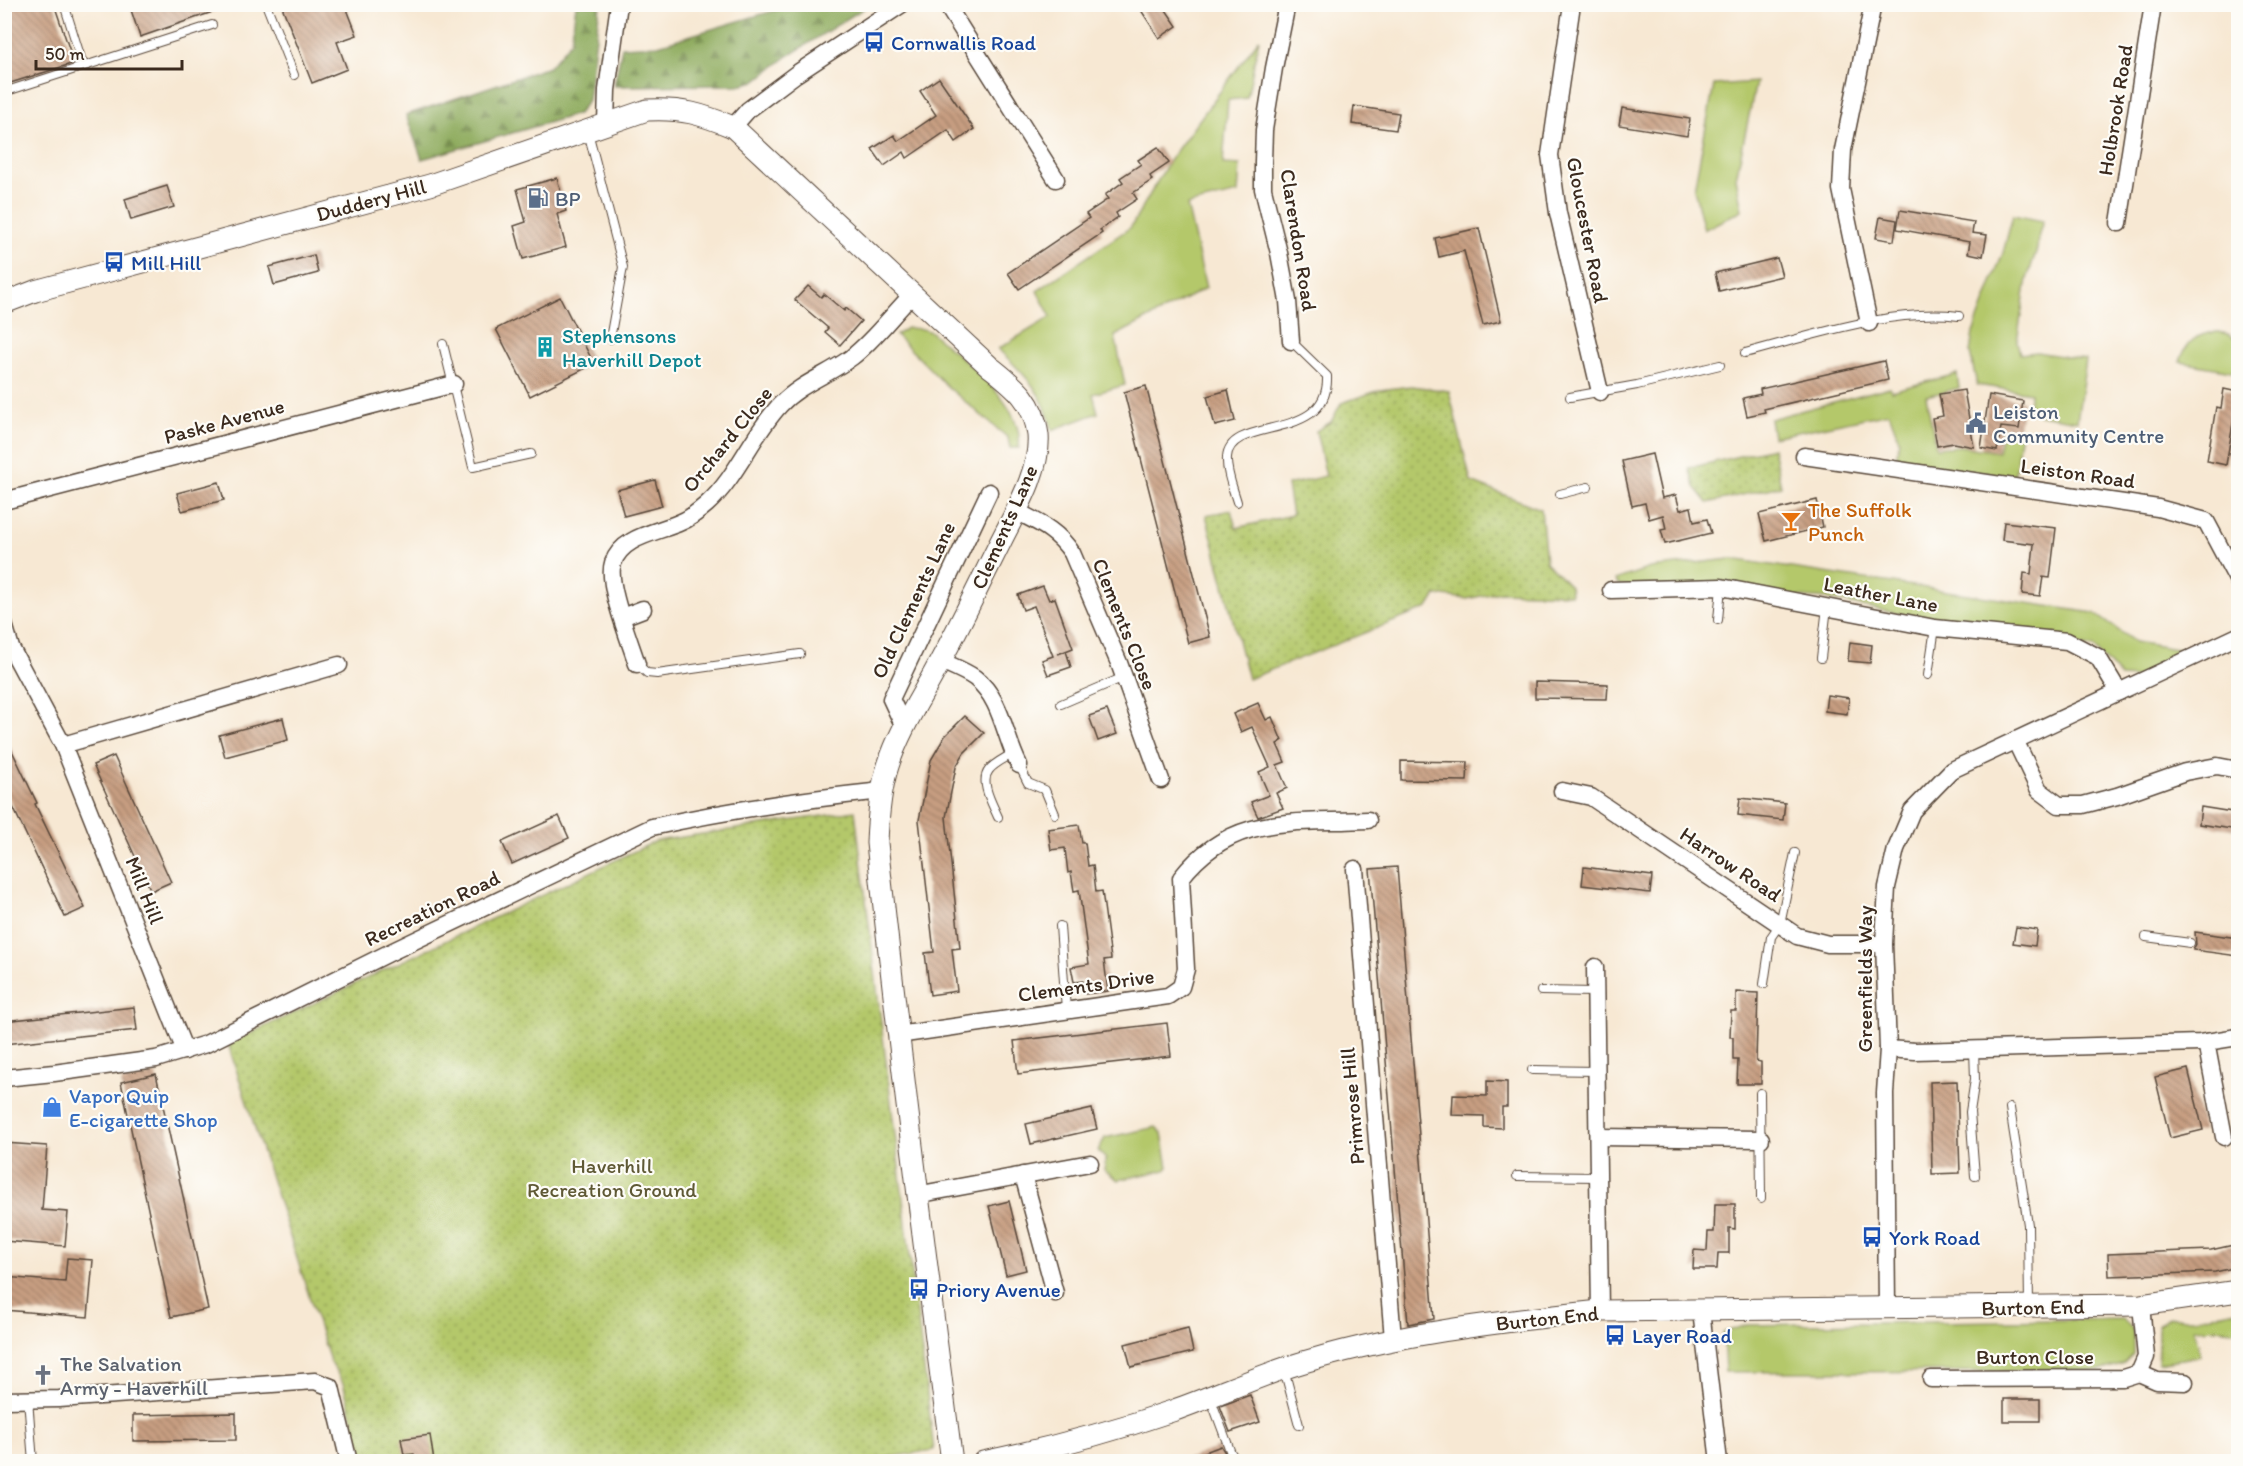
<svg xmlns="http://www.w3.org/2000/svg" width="2243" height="1466" font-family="Itim,sans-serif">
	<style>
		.grass { fill: #b4c86b; stroke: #787944; stroke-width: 1.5 }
		.forest { fill: url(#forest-firs); stroke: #656b3e; stroke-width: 1.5 }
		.park { fill: url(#park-dots); stroke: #787944; stroke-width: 1.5 }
		.building { fill: url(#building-back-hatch) }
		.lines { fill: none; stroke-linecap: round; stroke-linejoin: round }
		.service-casing { stroke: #574639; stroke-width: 10 }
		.minor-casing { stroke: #574639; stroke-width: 19 }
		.tertiary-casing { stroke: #574639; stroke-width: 23 }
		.service { stroke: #fff; stroke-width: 8 }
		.minor { stroke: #fff; stroke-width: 16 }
		.tertiary { stroke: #fff; stroke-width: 21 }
		.labels { text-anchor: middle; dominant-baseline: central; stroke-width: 4.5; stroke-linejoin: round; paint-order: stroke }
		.transit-label { font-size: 21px; fill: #164399; stroke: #fdfcf7; text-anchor: start }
		.street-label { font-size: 21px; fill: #3b2a1e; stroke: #fdfcf7 }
		.service-label { font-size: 21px; fill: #4e5e75; stroke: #fdfcf7; text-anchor: start }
		.culture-label { font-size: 21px; fill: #0d838f; stroke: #fdfcf7; text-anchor: start }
		.food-label { font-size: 21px; fill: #c56008; stroke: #fdfcf7; text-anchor: start }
		.shop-label { font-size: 21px; fill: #366cbe; stroke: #fdfcf7; text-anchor: start }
		.park-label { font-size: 21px; fill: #5f5935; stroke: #fdfcf7 }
		.worship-label { font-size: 21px; fill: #5b616d; stroke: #fdfcf7; text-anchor: start }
	</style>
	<defs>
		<pattern id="forest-firs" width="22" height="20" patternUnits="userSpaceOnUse" patternTransform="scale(1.5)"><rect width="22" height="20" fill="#8fac5f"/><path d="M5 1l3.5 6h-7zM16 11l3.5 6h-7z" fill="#768c4e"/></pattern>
		<pattern id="park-dots" width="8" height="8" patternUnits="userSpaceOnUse" patternTransform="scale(1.5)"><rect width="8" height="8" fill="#b4c86b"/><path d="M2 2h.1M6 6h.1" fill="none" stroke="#94a357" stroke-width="1.8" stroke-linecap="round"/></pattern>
		<pattern id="building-back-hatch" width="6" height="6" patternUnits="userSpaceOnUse" patternTransform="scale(1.5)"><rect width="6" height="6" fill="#c79e81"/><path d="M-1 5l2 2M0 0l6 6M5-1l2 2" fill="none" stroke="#a38169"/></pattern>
	</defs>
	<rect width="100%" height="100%" fill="#fdfcf7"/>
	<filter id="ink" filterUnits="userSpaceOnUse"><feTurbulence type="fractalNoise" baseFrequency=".0167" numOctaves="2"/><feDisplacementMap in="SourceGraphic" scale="12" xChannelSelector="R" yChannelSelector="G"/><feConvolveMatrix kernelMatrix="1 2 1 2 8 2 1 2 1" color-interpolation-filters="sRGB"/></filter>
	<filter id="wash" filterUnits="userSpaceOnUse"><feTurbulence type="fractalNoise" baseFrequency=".008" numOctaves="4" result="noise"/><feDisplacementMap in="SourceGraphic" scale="24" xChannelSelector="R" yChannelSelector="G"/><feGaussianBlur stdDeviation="1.35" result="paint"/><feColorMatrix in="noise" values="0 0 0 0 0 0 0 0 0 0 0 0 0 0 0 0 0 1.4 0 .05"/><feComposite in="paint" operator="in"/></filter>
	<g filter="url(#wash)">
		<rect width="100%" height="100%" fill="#f7e8d3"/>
		<g class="grass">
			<path d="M1259,39L1247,98L1228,100L1223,164L1240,165L1238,193L1187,205L1206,288L1115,336L1125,385L1093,394L1098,413L1052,430C1044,392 1025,375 998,349L1051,317L1037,291L1131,227L1171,158Z"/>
			<path d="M1756,82L1736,178L1742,210L1704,230L1694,189L1714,85Z"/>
			<path d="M2013,215L2043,221L2039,234L2037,249L2027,279L2017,341L2020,354L2037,352L2086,360L2077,421L2029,413L2030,393L1977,385L1970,353L1973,333L2003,253Z"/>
			<path d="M907,328L922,329L931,332C961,359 1025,402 1019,448H1010L1008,438L949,388L896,335Z"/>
			<path d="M2219,332L2228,334L2238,340V372L2180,362C2186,341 2197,333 2219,332Z"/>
			<path d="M1957,374L1959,388L1926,396L1936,448L1960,446L1998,452L2003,430L2021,432L2014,477L1896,460L1899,440L1889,413L1773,437L1770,419L1890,387L1891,391Z"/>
			<path d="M1731,559L2094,613L2135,642L2182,650L2186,656L2137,678L2120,677L2094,648L1931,621L1829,599L1619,585L1615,580L1650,568Z"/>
			<path d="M1156,1127L1162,1133L1168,1167L1165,1170L1118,1180L1104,1170L1106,1159L1098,1151L1105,1138Z"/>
			<path d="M2238,1310V1330L2194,1328L2200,1356L2158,1363V1324L2169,1318H2195Z"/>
			<path d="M2122,1319L2133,1329V1354L2124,1363L2100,1371L1725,1372L1723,1333L1747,1325Z"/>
		</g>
		<g class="forest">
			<path d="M576,5H600L588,100L578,114L422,159L406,115L549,67L571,41Z"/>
			<path d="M793,5H869L788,56L755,81L739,85L614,86L622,47L658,45Z"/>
		</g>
		<g class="park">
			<path d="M1411,386L1449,391L1471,482L1541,509L1546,562L1570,586L1571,594L1500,592L1467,599L1436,595L1428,608L1248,679L1206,515L1231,510L1236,528L1292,515L1287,485L1326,476L1316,431L1331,422L1341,403L1380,390Z"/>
			<path d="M1773,448L1781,486L1708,503L1695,487L1689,468Z"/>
			<path d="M855,811L934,1450L860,1462L364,1461L343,1383L330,1361L228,1044L656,841Z"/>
		</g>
		<g id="blocks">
			<g class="building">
				<path d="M4,4H54L74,63L4,85Z"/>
				<path d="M129,4H226L227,7L140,37Z"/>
				<path d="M281,4H345L357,35L337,42L347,69L312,83Z"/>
				<path d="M1137,4H1162L1177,26L1159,38Z"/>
				<path d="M939,78L974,129L956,142L948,130L907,158L904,152L884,166L872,149L894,135L898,141L936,115L920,91Z"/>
				<path d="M1354,106L1399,113L1396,130L1352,124Z"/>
				<path d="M1622,108L1690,119L1687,136L1619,125Z"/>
				<path d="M1158,147L1169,163L1150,176L1152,180L1133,193L1137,199L1116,213L1118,217L1100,230L1102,233L1019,289L1008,273L1089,218L1086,214L1108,199L1105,195L1123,182L1120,178L1141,164L1138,160Z"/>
				<path d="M557,178L566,211L557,214L566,247L523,259L514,226L526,222L517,189Z"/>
				<path d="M167,186L174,207L131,220L125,199Z"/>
				<path d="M1900,210L1974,222L1972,233L1987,235L1983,256L1968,253L1970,242L1897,229Z"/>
				<path d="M1880,217L1897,220L1894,241L1876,238Z"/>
				<path d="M1479,228L1501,321L1483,325L1464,251L1439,257L1435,238Z"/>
				<path d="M314,255L318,273L274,285L269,267Z"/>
				<path d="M1777,258L1782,276L1719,291L1715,273Z"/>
				<path d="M808,286L821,297L824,294L844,311L846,308L861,321L840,345L825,332L828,328L795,300Z"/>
				<path d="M560,297L594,364L530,396L496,329Z"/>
				<path d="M1884,361L1888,380L1764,409L1765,412L1747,416L1743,398L1761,394L1760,389Z"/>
				<path d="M1146,386L1210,637L1188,643L1124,392Z"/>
				<path d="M2224,389L2238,392V413L2235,412L2226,465L2207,461L2216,407L2221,408Z"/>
				<path d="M1228,390L1235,421L1215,426L1207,396Z"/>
				<path d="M1964,390L1974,447L1953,443L1937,446L1932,418L1943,416L1939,394Z"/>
				<path d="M1989,395L2023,401L2019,429L2001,427L1997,451L1981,448Z"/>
				<path d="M1652,454L1662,498L1676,495L1680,510L1691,507L1694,522L1707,519L1711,533L1665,544L1661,530L1666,529L1663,515L1649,519L1645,503L1632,506L1622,461Z"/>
				<path d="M655,480L662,506L624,516L617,490Z"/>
				<path d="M219,482L224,500L182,511L177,493Z"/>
				<path d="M1817,500L1823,527L1766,541L1759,514Z"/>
				<path d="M2004,522L2056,528L2050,578L2043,577L2040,596L2022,594L2024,573L2031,574L2034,544L2002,540Z"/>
				<path d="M1043,586L1049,600L1055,598L1073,648L1058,654L1066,651L1071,667L1048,675L1042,660L1053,656L1034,606L1023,610L1018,595Z"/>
				<path d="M1850,642L1872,645L1870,663L1848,661Z"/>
				<path d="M1535,682L1608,684L1607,699L1535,698Z"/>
				<path d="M1827,695L1849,698L1847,714L1825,711Z"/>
				<path d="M1258,703L1266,720L1272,717L1282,741L1277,744L1285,762L1277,765L1287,788L1276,793L1283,808L1258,817L1251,802L1269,795L1259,772L1270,767L1252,727L1241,732L1233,714Z"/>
				<path d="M1107,710L1117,734L1098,741L1089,716Z"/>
				<path d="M965,716L984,733L964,753L956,767L946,817L960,948L952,949L957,991L930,995L925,953L934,952L919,820L931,760L945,736Z"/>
				<path d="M283,718L288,740L225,757L219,735Z"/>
				<path d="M4,734L37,803L35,804L85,908L65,917L4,788Z"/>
				<path d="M114,756L171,882L151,891L93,765Z"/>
				<path d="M1401,761L1468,762L1467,781L1401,780Z"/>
				<path d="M1740,798L1785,803L1783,820L1738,815Z"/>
				<path d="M2201,807L2238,813V830L2199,824Z"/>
				<path d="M559,816L569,838L512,864L502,842Z"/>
				<path d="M1079,825L1082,843H1085L1088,866L1093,865L1096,892L1102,891L1111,959L1104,960L1108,991L1085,994L1083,981L1074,982L1071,967L1089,964L1079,890L1074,891L1071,872L1068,873L1065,848L1051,850L1048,829Z"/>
				<path d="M1397,867L1434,1319L1408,1324L1370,869Z"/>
				<path d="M1584,867L1652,876L1650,893L1582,885Z"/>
				<path d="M2016,927L2037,930L2035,946L2013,943Z"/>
				<path d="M2195,932L2238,938V956L2193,950L2196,944Z"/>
				<path d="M1736,992L1758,993L1756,1061L1761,1062V1084H1737L1738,1060H1733V1037H1730L1731,1011H1736Z"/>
				<path d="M134,1007L137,1030L4,1044V1021Z"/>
				<path d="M1167,1023L1171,1056L1018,1074L1014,1041Z"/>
				<path d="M2188,1069L2203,1130L2170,1138L2155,1077Z"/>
				<path d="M156,1074L208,1309L171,1317L121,1082Z"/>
				<path d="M1487,1081L1507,1082V1107H1502V1128L1484,1127V1116L1452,1115L1453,1095L1487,1096Z"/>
				<path d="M1957,1081L1960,1173L1932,1174L1930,1082Z"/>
				<path d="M1092,1109L1097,1129L1031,1144L1026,1124Z"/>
				<path d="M4,1143L47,1146L42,1210L68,1212L65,1246L4,1241Z"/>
				<path d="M1009,1201L1026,1270L1006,1275L989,1206Z"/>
				<path d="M1715,1204H1735V1229L1729,1228V1253H1718L1717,1269H1693L1694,1250L1707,1251L1708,1232H1714Z"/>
				<path d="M2238,1244V1267L2215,1272L2109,1276L2108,1254L2211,1250Z"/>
				<path d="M67,1258L93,1260L88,1317L4,1310V1277L65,1282Z"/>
				<path d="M1188,1328L1193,1352L1131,1367L1125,1344Z"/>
				<path d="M1250,1395L1260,1422L1230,1432L1220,1406Z"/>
				<rect x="2004" y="1399" width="36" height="22"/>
				<path d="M236,1413V1440L133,1441V1415Z"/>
				<path d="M430,1435L434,1461H416L414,1454L404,1455L401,1439Z"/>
				<path d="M1221,1446L1230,1461H1184V1460Z"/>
			</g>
		</g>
	</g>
	<g filter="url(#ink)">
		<use href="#blocks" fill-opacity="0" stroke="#574639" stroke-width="1.5"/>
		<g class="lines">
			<g class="service-casing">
				<g id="service">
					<path d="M64,4L83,65"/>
					<path d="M266,4L294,75"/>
					<path d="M4,92L212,25"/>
					<path d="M588,132L623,267L610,339"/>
					<path d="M443,344L473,467L531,454"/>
					<path d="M1745,353C1811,336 1891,308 1959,316"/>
					<path d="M1570,397L1637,385L1720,365"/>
					<path d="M1560,494L1588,487"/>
					<path d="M1237,502C1233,488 1226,472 1227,457C1230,415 1330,444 1327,376L1291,341"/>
					<path d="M1718,620L1721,587"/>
					<path d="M1821,658L1827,607"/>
					<path d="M637,664L647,673L657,674L800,654"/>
					<path d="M1928,675L1935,628"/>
					<path d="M1061,704L1124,677"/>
					<path d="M1019,765L1028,783L1045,790L1055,814"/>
					<path d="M998,817C993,805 979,782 989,770C994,763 1006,758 1013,753"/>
					<path d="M1060,926L1066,1010"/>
					<path d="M2146,937L2190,943"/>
					<path d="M1764,984L1771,937L1780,924L1795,853"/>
					<path d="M1541,991L1595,992"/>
					<path d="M1974,1049L1975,1079L1970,1112L1975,1176"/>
					<path d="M1532,1070L1597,1071"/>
					<path d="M1760,1093L1761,1199"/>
					<path d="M2010,1108L2028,1225L2029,1306"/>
					<path d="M1517,1176L1598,1177"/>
					<path d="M1284,1369L1299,1425"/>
					<path d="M1210,1397L1231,1453L1238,1462"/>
					<path d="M28,1399L33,1462"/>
				</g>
			</g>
			<g class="minor-casing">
				<g id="minor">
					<path d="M946,4L1056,179"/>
					<path d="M1287,4L1274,68L1264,130L1263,162V189L1279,253L1288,301L1291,341"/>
					<path d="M1572,4L1550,155L1558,213L1600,392"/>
					<path d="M606,123L607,90L619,4"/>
					<path d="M733,127L748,110L796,74L902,4"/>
					<path d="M2119,223L2153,4"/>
					<path d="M1869,323L1841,189L1843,150L1873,4"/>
					<path d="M1804,456L2158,508L2206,521L2238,581"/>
					<path d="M4,501L454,384"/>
					<path d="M1016,511C1039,523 1057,530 1072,553L1119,663L1161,780"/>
					<path d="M1611,590L1721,587L1935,628L2067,641L2098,657L2119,692"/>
					<path d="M622,617L643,609"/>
					<path d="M4,624L11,648L63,745L185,1051"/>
					<path d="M941,661C952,666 965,671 975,678C1002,699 1004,736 1019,765"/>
					<path d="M637,664C630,641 606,583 613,563C622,536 657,533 681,522C689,519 699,511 707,504C737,477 752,435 780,405C801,383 828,375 852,357C874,340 892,315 912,295"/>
					<path d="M904,727L891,699L989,492"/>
					<path d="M2015,740L2039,790L2059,805H2083L2117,796L2185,772L2217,766L2238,770"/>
					<path d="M63,745L339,665"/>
					<path d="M1562,791L1591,797L1797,936L1828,944H1884"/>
					<path d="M1355,869L1393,1339"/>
					<path d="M1595,967L1600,1311"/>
					<path d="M898,1035L1168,996L1181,987L1186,969L1181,878C1232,812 1295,824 1368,820"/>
					<path d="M2206,1042L2224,1137"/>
					<path d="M1888,1049L1915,1051L2200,1043L2238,1037"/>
					<path d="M4,1078L54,1073L156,1059L206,1044L393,951L652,827C728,810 805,799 882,791"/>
					<path d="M1598,1137L1761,1139"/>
					<path d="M1023,1175L1055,1293"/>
					<path d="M916,1195L1090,1163"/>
					<path d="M1887,1309L1885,1093L1888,1049L1884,944L1887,887L1896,849L1912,811L1952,770L2238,636"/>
					<path d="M1701,1311L1719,1462"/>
					<path d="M2139,1373L2157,1381L2185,1382"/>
					<path d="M1931,1379L2123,1378L2139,1373L2146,1357L2141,1305"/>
					<path d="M4,1400L59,1399L315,1381L331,1387L349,1462"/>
				</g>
			</g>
			<g class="tertiary-casing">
				<g id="tertiary">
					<path d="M4,303L35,291L430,185L647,110C682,108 701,114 733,127L989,366C1014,386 1034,400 1038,435C1041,469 1016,511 1001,541C981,581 962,621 941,660C923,695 900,728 888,766C880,790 878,817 877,843C899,1049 925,1255 952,1462"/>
					<path d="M983,1462C1046,1449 1111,1432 1172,1411C1212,1397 1251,1379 1291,1366C1391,1334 1497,1322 1600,1311L2141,1305L2238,1291"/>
				</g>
			</g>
			<use href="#service" class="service"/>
			<use href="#minor" class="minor"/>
			<use href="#tertiary" class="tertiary"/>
		</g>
	</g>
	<defs>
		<g id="bus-bare" transform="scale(1.62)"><path d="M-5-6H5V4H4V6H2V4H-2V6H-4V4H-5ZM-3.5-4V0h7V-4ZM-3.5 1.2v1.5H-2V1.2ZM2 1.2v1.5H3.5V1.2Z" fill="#1a4fb4" stroke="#fdfcf7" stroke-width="2.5" paint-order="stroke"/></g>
		<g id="fuel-bare" transform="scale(1.62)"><path d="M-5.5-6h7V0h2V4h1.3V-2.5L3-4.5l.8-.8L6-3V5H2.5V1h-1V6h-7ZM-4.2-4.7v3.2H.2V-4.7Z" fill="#5c6f8a" stroke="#fdfcf7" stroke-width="2.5" paint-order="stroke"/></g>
		<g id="building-bare" transform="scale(1.62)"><path d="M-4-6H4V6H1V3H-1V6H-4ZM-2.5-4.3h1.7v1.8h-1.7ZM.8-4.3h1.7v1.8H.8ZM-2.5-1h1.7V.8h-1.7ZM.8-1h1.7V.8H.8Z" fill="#0f9aa8" stroke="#fdfcf7" stroke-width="2.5" paint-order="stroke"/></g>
		<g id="civic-bare" transform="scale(1.62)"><path d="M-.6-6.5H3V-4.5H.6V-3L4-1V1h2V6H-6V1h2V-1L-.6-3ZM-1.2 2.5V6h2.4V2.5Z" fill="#5c6f8a" stroke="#fdfcf7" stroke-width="2.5" paint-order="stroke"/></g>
		<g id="bar-bare" transform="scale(1.62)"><path d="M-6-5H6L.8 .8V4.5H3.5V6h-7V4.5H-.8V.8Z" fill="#e8710a" stroke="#fdfcf7" stroke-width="2.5" paint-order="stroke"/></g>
		<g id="shop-bare" transform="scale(1.62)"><path d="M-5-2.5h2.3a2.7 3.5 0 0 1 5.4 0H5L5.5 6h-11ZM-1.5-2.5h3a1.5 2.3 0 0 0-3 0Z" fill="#3f7fe0" stroke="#fdfcf7" stroke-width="2.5" paint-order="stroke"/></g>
		<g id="church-bare" transform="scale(1.62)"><path d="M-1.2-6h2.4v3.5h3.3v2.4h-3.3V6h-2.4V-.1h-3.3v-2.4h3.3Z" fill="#6b7280" stroke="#fdfcf7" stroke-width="2.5" paint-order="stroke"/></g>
	</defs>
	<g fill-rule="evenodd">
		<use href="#bus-bare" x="874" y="42"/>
		<use href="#fuel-bare" x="538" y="198"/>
		<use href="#bus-bare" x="114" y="262"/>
		<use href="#building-bare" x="545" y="347"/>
		<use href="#civic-bare" x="1976" y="423"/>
		<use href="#bar-bare" x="1791" y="521"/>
		<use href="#shop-bare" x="52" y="1107"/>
		<use href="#bus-bare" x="1872" y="1237"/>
		<use href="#bus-bare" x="919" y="1289"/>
		<use href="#bus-bare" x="1615" y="1335"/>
		<use href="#church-bare" x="43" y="1375"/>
	</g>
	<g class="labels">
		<g class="transit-label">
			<text x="891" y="42">Cornwallis Road</text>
			<text x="131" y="262">Mill Hill</text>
			<text x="1889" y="1237">York Road</text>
			<text x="936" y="1289">Priory Avenue</text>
			<text x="1632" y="1335">Layer Road</text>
		</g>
		<g class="street-label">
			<text transform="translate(2115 110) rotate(-81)">Holbrook Road</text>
			<text transform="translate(371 200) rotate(-15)">Duddery Hill</text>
			<text transform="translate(1588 230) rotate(79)">Gloucester Road</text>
			<text transform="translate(1299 240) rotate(81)">Clarendon Road</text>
			<text transform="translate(224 421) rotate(-15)">Paske Avenue</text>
			<text transform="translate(727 439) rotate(-51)">Orchard Close</text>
			<text transform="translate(2078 473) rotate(8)">Leiston Road</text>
			<text transform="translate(1004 527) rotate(-66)">Clements Lane</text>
			<text transform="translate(1881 594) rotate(11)">Leather Lane</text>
			<text transform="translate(913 600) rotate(-65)">Old Clements Lane</text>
			<text transform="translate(1125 624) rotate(68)">Clements Close</text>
			<text transform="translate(1731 864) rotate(34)">Harrow Road</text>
			<text transform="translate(145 890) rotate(68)">Mill Hill</text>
			<text transform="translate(432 908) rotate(-26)">Recreation Road</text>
			<text transform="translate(1864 979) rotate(-90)">Greenfields Way</text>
			<text transform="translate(1086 985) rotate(-8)">Clements Drive</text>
			<text transform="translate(1352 1106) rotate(-95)">Primrose Hill</text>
			<text transform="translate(2033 1307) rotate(-1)">Burton End</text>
			<text transform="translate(1547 1318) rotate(-6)">Burton End</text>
			<text x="2035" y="1356">Burton Close</text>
		</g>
		<g class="service-label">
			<text x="555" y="198">BP</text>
			<text x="1993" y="411">Leiston<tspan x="1993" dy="24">Community Centre</tspan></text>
		</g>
		<g class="culture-label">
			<text x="562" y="335">Stephensons<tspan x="562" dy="24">Haverhill Depot</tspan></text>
		</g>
		<g class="food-label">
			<text x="1808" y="509">The Suffolk<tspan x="1808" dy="24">Punch</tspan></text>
		</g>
		<g class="shop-label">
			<text x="69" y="1095">Vapor Quip<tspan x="69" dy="24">E-cigarette Shop</tspan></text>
		</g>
		<g class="park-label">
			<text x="612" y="1165">Haverhill<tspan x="612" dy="24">Recreation Ground</tspan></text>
		</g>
		<g class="worship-label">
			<text x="60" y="1363">The Salvation<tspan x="60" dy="24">Army - Haverhill</tspan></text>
		</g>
	</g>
	<rect width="2243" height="1466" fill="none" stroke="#fdfcf7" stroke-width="24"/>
	<path d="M36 60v9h146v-9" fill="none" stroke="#3b2a1e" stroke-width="3"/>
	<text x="45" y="60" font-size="18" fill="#3b2a1e" stroke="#fdfcf7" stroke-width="4.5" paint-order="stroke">50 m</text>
</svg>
